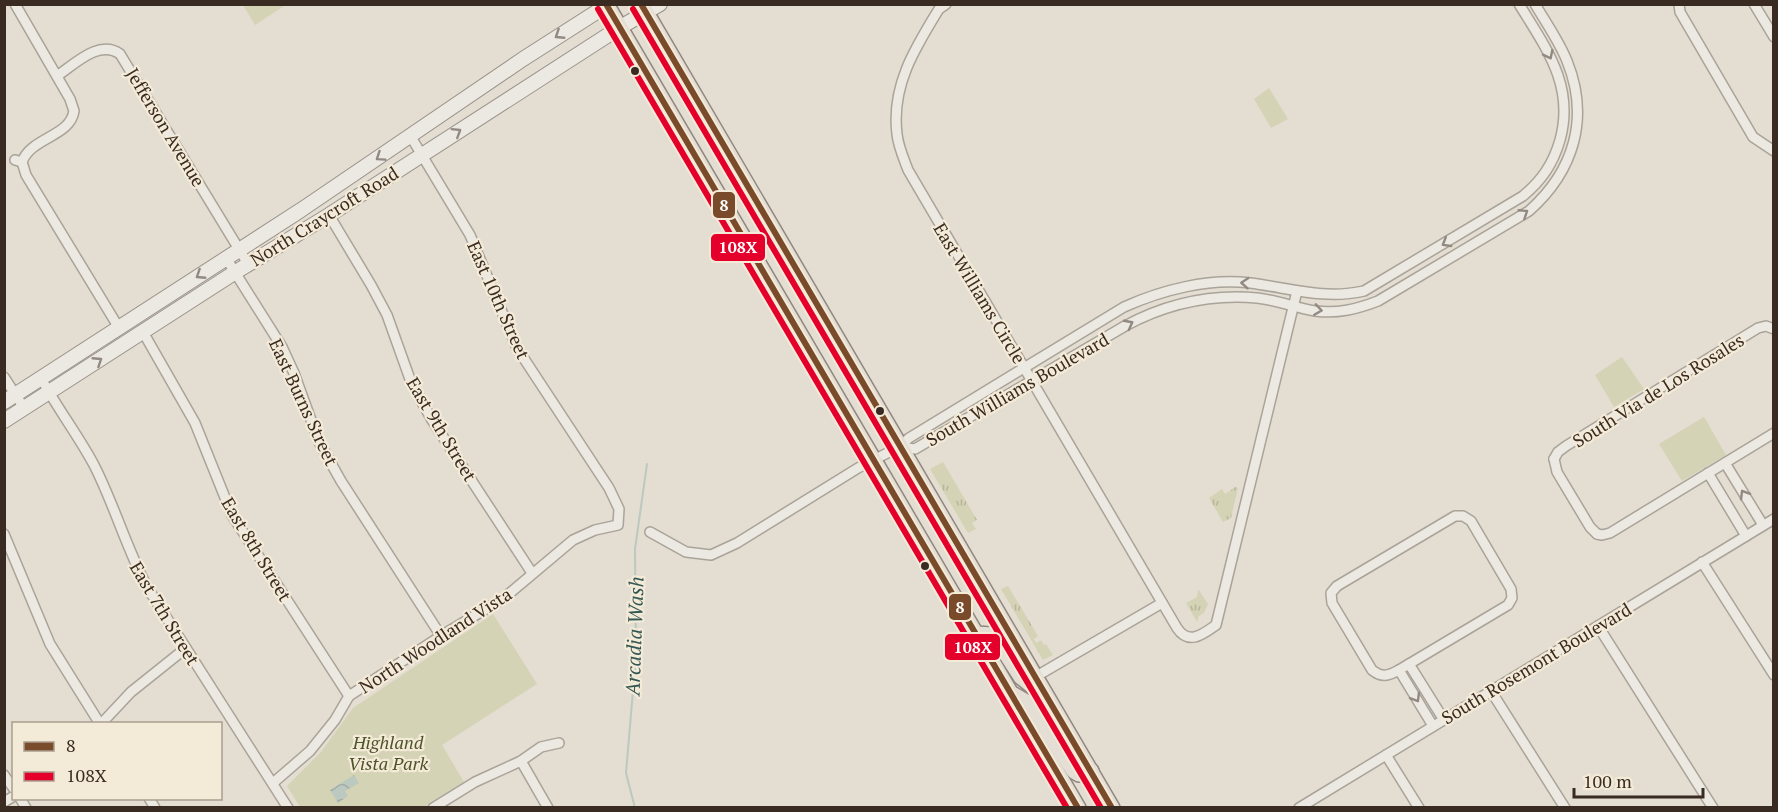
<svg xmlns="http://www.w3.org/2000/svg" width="1778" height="812" font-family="'PT Serif',serif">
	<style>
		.grass { fill: url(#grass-tufts) }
		.park { fill: #d4d3b5 }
		.water { fill: url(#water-waves) }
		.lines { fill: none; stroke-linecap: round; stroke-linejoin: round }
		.stream { stroke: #bbc9c0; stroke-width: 2 }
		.street-casing { stroke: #aaa399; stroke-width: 12 }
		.secondary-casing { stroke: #99928a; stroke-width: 16 }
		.primary-casing { stroke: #908880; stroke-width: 18 }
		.street { stroke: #ece9e2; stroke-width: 9 }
		.secondary { stroke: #ece9e2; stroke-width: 14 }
		.primary { stroke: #e4ded4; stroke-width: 15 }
		.bus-1-casing { stroke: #f4ead8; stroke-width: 10 }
		.bus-2-casing { stroke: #f4ead8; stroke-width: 10 }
		.bus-1 { stroke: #7a4b2a; stroke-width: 6 }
		.bus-2 { stroke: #e4002b; stroke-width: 6 }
		.oneway { stroke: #928a82 }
		.bus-dot { fill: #392b21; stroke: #f4ead8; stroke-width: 2 }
		.labels { text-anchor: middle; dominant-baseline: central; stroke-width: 4.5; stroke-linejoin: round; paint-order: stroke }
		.street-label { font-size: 18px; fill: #392b21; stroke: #f4ead8 }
		.park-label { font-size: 18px; font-style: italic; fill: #4c5429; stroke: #f4ead8 }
		.water-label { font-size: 20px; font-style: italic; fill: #325753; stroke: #f4ead8 }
		.line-badge { stroke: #f4ead8; stroke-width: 2 }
		.badge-label { font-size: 16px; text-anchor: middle; font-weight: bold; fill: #fff }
	</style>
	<defs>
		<pattern id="grass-tufts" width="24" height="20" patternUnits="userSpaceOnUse" patternTransform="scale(1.5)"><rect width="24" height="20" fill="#d4d3b5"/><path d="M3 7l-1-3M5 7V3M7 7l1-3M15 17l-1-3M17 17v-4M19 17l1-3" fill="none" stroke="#b7b59b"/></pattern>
		<pattern id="water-waves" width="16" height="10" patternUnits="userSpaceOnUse" patternTransform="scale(1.5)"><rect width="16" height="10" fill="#bbc9c0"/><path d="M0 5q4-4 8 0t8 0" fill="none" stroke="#a2ada5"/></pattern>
	</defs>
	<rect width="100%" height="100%" fill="#e4ddd1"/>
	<g class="grass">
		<path d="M943,462L977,520L972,523L976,529L968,533L930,469Z"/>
		<path d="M1235,487L1238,488L1231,518L1223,522L1209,498L1222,489L1225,494Z"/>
		<path d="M1008,586L1038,636L1034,639L1036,643L1041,640L1044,645L1046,644L1053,655L1043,660L1001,589Z"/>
		<path d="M1198,589L1208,604L1204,613L1199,616L1197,622L1186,603L1197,597Z"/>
	</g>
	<g class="park">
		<path d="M287,4L255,25L243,5V4Z"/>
		<path d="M1269,88L1288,119L1271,128L1254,99Z"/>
		<path d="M1622,357L1644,389L1614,407L1595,375Z"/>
		<path d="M1704,417L1726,455L1682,481L1659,444Z"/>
		<path d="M493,614L537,684L442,745L464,782L424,807H300L287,786L321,752L353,708Z"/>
	</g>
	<path class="water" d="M354,775L359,783L345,791L348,796L338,803L330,790Z"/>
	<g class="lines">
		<path class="stream" d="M635,808L626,773L636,655L635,549L647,464"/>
		<g class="street-casing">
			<g id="street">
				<path d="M15,4L70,99L74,111C70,137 31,137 22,162L15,160"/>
				<path d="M946,4L939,9C915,48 891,86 897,134C898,146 904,159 908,170L1177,628C1189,646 1203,634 1216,625L1297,291"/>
				<path d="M1519,4C1546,48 1575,86 1560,140C1553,164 1542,180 1523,196L1364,291C1324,300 1290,288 1250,283C1208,278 1162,290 1124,307L909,438L899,447L915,449L1125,326C1166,304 1211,294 1257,298C1277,300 1296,308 1315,311C1338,314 1357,309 1378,301L1529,211C1574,171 1590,118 1567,61C1559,41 1546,23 1535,4"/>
				<path d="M1679,4L1680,12L1753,137L1774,151"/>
				<path d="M1754,4L1774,37"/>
				<path d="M57,76C75,64 99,39 120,54L248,264"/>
				<path d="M22,162L26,175L119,328"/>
				<path d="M329,215L371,285L387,315L411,382L432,420L532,573"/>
				<path d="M226,258L282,347L294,373L319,442L341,481L441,636"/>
				<path d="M143,332L195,423L232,515L349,696"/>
				<path d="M4,377L24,408"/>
				<path d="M41,378C57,408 78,435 94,465C114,504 126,547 147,587L288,808"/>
				<path d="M1554,459L1558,452L1566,446L1758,328L1766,326L1774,329"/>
				<path d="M1554,459L1557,472L1590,527L1597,534"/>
				<path d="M1725,463L1763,525"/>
				<path d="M1708,473L1746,536"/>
				<path d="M1455,516H1463L1471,521L1511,589L1512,598L1508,605L1399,670C1388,676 1382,678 1372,670L1332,603L1331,593L1337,586Z"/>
				<path d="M650,532L686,552L711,555L737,543L858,468L899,447"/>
				<path d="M4,534L50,644L100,724"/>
				<path d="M1597,534L1602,535L1610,533L1774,433"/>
				<path d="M1702,562L1774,675"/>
				<path d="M1598,626L1713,808"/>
				<path d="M1409,664L1444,720"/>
				<path d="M1399,670L1433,726"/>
				<path d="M1035,677L1162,603"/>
				<path d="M1491,691L1565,808"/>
				<path d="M101,724L131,692L186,648"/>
				<path d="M1386,755L1419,808"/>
				<path d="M521,761L548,808"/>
				<path d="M4,775L14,789"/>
				<path d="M273,783L310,751L335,720L349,696L441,636L504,598L573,540L595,530L618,525L619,509L609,488L517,348L470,235L411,137"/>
				<path d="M20,798L26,808"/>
				<path d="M149,798L155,808"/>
				<path d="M4,802L14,796"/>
				<path d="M433,808L475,782L521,761L541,747L559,743"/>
				<path d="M1299,808L1774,519"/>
			</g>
		</g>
		<g class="secondary-casing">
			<g id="secondary">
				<path d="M4,402L301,210L523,59L609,4"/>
				<path d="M4,421L234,273L329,215L619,28L660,4"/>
			</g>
		</g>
		<g class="primary-casing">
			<g id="primary">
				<path d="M606,4L1078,808"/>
				<path d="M641,4L1112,808"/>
				<path d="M976,634L992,635L996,638L1021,677L1041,693"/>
				<path d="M1014,695L1031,705L1074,771L1079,774L1091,771"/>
			</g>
		</g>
		<use href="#street" class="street"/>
		<use href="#secondary" class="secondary"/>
		<use href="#primary" class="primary"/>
		<g class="bus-1-casing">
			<g id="bus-1">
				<path d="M606,4L1078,808"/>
				<path d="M641,4L1112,808"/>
			</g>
		</g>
		<g class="bus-2-casing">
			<g id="bus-2">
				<path d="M598,9L1067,808"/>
				<path d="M633,9L1101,808"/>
			</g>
		</g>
		<use href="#bus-1" class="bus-1"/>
		<use href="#bus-2" class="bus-2"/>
	</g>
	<defs><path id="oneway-chevron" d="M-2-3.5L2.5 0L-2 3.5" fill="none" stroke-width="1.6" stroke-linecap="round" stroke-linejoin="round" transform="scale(1.5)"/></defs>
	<g class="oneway">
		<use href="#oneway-chevron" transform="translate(559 35) rotate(147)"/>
		<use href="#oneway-chevron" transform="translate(1549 55) rotate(63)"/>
		<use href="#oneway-chevron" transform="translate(457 132) rotate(-32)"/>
		<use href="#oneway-chevron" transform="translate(380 157) rotate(146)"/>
		<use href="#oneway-chevron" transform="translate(1524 213) rotate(-33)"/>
		<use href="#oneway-chevron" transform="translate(1446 243) rotate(149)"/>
		<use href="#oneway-chevron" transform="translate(200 275) rotate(147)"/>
		<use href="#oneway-chevron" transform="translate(1245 283) rotate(-176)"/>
		<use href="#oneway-chevron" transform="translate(1318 310) rotate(8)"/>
		<use href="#oneway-chevron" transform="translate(1129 324) rotate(-28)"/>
		<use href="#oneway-chevron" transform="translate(98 361) rotate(-33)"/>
		<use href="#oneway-chevron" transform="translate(1744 494) rotate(-121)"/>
		<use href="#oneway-chevron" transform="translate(1416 698) rotate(59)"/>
	</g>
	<g class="bus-dot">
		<circle cx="635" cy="71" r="5"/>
		<circle cx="880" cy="411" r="5"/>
		<circle cx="925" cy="566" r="5"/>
	</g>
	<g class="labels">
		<g class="street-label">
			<text transform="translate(166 127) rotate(59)">Jefferson Avenue</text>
			<text transform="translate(324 216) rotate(-32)">North Craycroft Road</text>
			<text transform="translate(980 293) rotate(59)">East Williams Circle</text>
			<text transform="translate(499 300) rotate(66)">East 10th Street</text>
			<text transform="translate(1017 389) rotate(-30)">South Williams Boulevard</text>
			<text transform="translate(1658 390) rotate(-32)">South Via de Los Rosales</text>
			<text transform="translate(304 402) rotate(65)">East Burns Street</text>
			<text transform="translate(442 429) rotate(59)">East 9th Street</text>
			<text transform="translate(257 549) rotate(59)">East 8th Street</text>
			<text transform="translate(165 613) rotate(59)">East 7th Street</text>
			<text transform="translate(435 640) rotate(-33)">North Woodland Vista</text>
			<text transform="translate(1536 663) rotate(-31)">South Rosemont Boulevard</text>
		</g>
		<g class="park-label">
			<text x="388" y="742">Highland<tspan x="388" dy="21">Vista Park</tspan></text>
		</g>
		<g class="water-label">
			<text transform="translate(634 636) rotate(-88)">Arcadia Wash</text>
		</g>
	</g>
	<g class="line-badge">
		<rect x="712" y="191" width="24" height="28" rx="6" fill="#7a4b2a"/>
		<rect x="710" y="233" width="56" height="29" rx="6" fill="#e4002b"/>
		<rect x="948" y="593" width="24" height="28" rx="6" fill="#7a4b2a"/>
		<rect x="944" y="633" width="57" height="28" rx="6" fill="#e4002b"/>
	</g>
	<g class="badge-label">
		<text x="724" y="211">8</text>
		<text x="738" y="253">108X</text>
		<text x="960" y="613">8</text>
		<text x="973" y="653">108X</text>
	</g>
	<rect width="1778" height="812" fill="none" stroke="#392b21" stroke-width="12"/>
	<rect x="12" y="722" width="210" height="78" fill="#f4ead8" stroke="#a99e8f" stroke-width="1.5"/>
	<rect x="24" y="742" width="30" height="9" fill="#7a4b2a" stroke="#a99e8f" stroke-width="1.5"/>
	<text x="66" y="752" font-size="18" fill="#392b21">8</text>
	<rect x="24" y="772" width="30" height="9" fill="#e4002b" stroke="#a99e8f" stroke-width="1.5"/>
	<text x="66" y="782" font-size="18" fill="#392b21">108X</text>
	<path d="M1574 788v9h129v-9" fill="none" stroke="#392b21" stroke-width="3"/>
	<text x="1583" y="788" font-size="18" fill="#392b21" stroke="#f4ead8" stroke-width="4.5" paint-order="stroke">100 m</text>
</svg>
